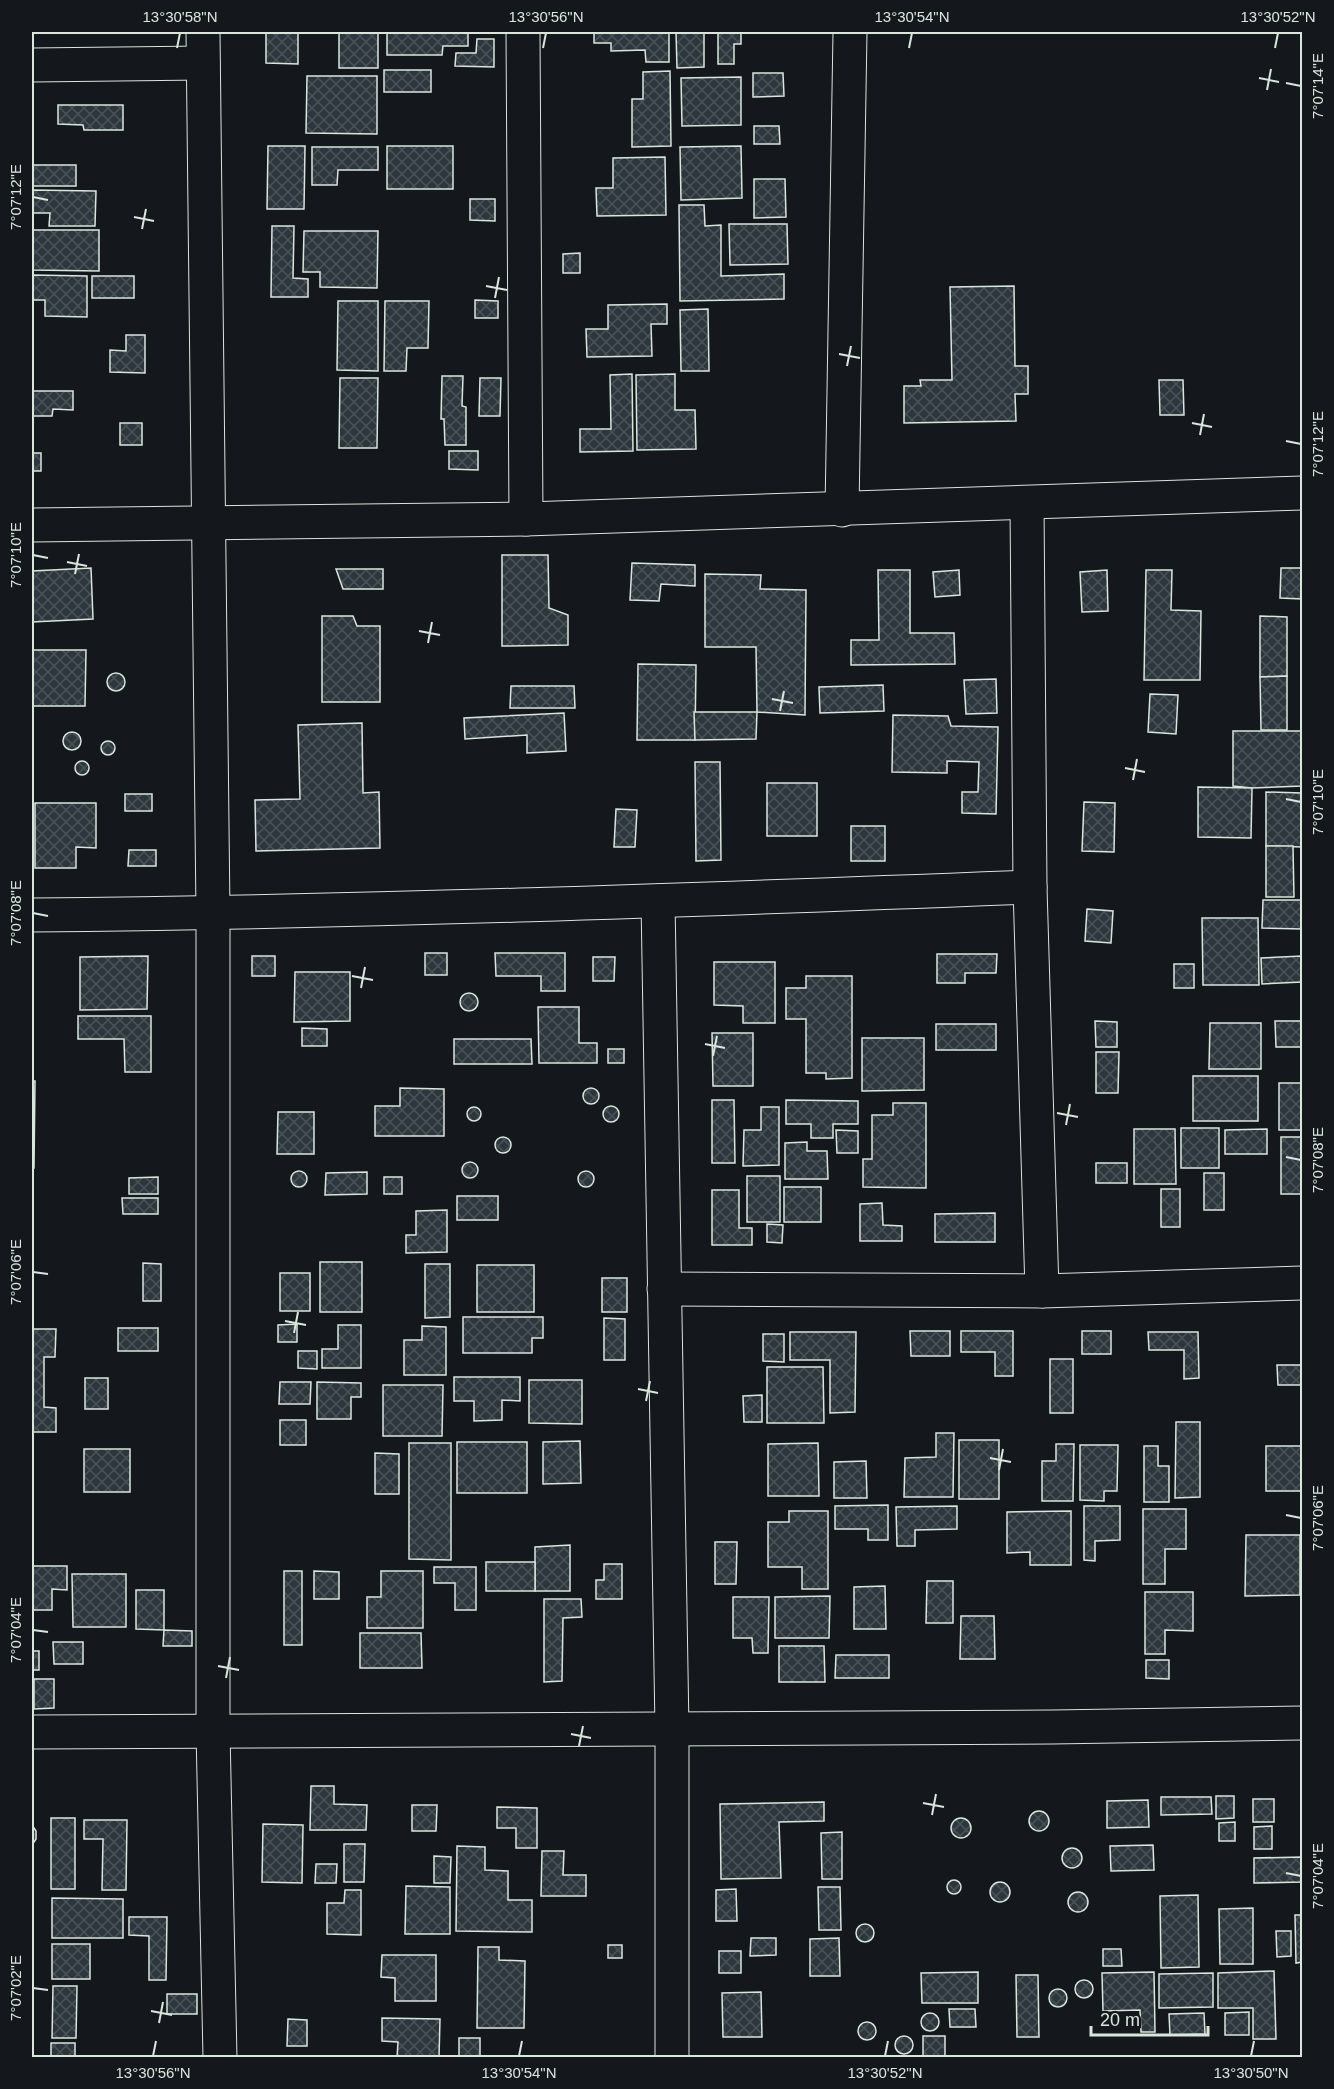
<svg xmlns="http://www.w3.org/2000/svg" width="1334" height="2089" font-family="Arial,sans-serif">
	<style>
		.building { fill: url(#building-cross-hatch); stroke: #d8e6dc; stroke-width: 1.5 }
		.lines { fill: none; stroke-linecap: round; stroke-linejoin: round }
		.minor-casing { stroke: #d8e6dc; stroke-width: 35 }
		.minor { stroke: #14181c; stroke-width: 33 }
		.ticks { fill: none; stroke: #d8e6dc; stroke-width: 2 }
		.neatline { fill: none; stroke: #d8e6dc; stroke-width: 2 }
		.ticks-label { font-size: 15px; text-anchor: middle; fill: #d8e6dc }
	</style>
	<defs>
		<pattern id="building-cross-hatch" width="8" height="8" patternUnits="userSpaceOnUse" patternTransform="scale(1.5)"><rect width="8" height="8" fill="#2c363c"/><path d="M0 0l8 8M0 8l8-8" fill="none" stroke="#4a5358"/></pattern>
	</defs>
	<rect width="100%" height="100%" fill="#14181c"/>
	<g class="building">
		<path d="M266,32H298V64L266,63Z"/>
		<rect x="339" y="32" width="39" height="36"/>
		<path d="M387,32H468V46H443L442,55H387Z"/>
		<path d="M594,32H669V62H646L645,50L611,51V43H594Z"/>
		<path d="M676,32H704V67L677,68Z"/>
		<path d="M718,32H741V44H734V64H718Z"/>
		<path d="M477,39H494V67L455,66L456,53H476Z"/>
		<rect x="384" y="70" width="47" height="22"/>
		<path d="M670,71L671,146L632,147V99H643V72Z"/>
		<path d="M753,73H783L784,96L753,97Z"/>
		<path d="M307,76H377V134L306,133Z"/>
		<path d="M741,77V125L682,126L681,78Z"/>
		<path d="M58,105H123V130H84L83,125L58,124Z"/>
		<path d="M754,126H779L780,144H754Z"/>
		<path d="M268,146H305L304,209H267Z"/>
		<rect x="387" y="146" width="66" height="43"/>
		<path d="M741,146L742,198L681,200L680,147Z"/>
		<path d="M312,147H378V170H338L337,185H312Z"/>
		<path d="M665,157L666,215L597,216L596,188H613V158Z"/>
		<rect x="32" y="165" width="44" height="21"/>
		<path d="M754,179H785L786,217L754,218Z"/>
		<path d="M32,190L96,191L95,226H49L50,213H32Z"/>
		<path d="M470,199H495V221L470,220Z"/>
		<path d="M679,205H704L705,226L721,225V276L784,274V299L680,301Z"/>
		<path d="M729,224H787L788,264L730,265Z"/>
		<path d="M272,226H294L293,278L308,279V297H271Z"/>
		<path d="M32,230H99V271L32,270Z"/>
		<path d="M304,231H378L377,288L320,287V272H303Z"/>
		<path d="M580,253V273H563V254Z"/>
		<path d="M32,275L87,276V317L45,316V300H32Z"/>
		<rect x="92" y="276" width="42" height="22"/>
		<path d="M1014,286L1015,366H1028V394H1015L1016,421L904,423V386H921L920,380H952L950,287Z"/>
		<path d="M475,300L498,301V318H475Z"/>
		<path d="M338,301H378V371L337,370Z"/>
		<path d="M385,301H429L428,348H407L406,371H384Z"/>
		<path d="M667,304V324H651L652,356L587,357L586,329H608V305Z"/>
		<path d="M708,309L709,371H681L680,310Z"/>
		<path d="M126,335H145V373L110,372V350L126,351Z"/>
		<path d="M632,374L633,451L580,452V429H611L610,375Z"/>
		<path d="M675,374V410H695L696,449L637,450L636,375Z"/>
		<path d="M442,376H463L462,406L466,407V445H445L444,419H441Z"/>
		<path d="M340,378H378L377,448H339Z"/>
		<path d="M480,378H501L500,416H479Z"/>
		<path d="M1159,380H1183L1184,415H1160Z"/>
		<path d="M32,391H73V410L53,409L52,416H32Z"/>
		<rect x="120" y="423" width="22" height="22"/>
		<path d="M449,451H478V470L449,469Z"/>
		<rect x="32" y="453" width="9" height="18"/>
		<path d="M502,555H548L549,608L568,615V645L502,646Z"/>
		<path d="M632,563L695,565V586L661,584L659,601L630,600Z"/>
		<path d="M91,568L93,619L32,622V571Z"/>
		<path d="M1281,568H1302V599L1280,598Z"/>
		<path d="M336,569H383V589H343Z"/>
		<path d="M878,570H910V633H954L955,664L851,665V640H879Z"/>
		<path d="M959,570L960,595L935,597L933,572Z"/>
		<path d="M1107,570L1108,611L1082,612L1080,572Z"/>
		<path d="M1146,570H1172L1171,610L1201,611L1200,680H1144Z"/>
		<path d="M705,574L761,575L760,589L806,590L805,715L757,712L756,647H705Z"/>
		<path d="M322,616H353L357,626H380V702H322Z"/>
		<path d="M1260,616L1287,617V676L1260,677Z"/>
		<path d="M32,650H86L85,706H32Z"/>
		<path d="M638,664L696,665L695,740H637Z"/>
		<circle cx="116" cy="682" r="9"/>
		<path d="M1287,676V730H1261L1260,677Z"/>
		<path d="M996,679L997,713L966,714L964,680Z"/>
		<path d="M883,685L884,711L820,713L819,687Z"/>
		<path d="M511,686H574L575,708H510Z"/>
		<path d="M1150,694L1178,695L1176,734L1148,732Z"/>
		<path d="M694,712H757L756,739L695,740Z"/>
		<path d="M564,713L566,751L527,753V735L465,739L464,718Z"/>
		<path d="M893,715L948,716L951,726L998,727L996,814L962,813V792H978L979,762L947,761V773L892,772Z"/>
		<path d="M362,723L363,793L379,792L380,848L256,851L255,800L300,799L298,725Z"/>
		<path d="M1233,731H1302V786L1252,788L1233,786Z"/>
		<circle cx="72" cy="741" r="9"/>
		<circle cx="108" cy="748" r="7"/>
		<circle cx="82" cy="768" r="7"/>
		<path d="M695,762H720L721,860L696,861Z"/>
		<rect x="767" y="783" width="50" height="53"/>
		<path d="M1198,787L1252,788L1251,838L1198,837Z"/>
		<path d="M1266,792L1302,793V847L1266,846Z"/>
		<rect x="125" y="794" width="27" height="17"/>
		<path d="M1084,802L1115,803L1114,852L1082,851Z"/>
		<path d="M35,803H96V848L76,847V868H35Z"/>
		<path d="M616,809L637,810L635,847H614Z"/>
		<rect x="851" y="826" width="34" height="35"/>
		<path d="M1266,846H1293L1294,897H1266Z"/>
		<path d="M129,850H156V866H128Z"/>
		<path d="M1263,900H1302V929L1262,928Z"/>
		<path d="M1087,909L1113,911L1111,943L1085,941Z"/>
		<path d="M1202,918H1258L1259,985H1203Z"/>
		<rect x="425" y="953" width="22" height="22"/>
		<path d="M495,953H565V991H541V976H496Z"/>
		<path d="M937,954H997L996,973H965V983H937Z"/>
		<path d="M148,956L147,1009L80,1010V957Z"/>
		<rect x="252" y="956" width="23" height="20"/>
		<path d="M1302,956V982L1262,984L1261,958Z"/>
		<path d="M593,957H615L614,981H593Z"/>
		<path d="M714,962H775V1023H743V1006L714,1005Z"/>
		<rect x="1174" y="964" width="20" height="24"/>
		<path d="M295,972H350V1021L294,1022Z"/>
		<path d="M806,976H852V1078L826,1079V1073H806V1019H786V988H806Z"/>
		<circle cx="469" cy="1002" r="9"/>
		<path d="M538,1007H579V1043H597V1063H539Z"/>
		<path d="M78,1016H151V1072H125L124,1039H78Z"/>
		<path d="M1095,1021L1117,1022V1047H1096Z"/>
		<path d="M1275,1021H1302V1047H1276Z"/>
		<path d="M1210,1023H1261V1069H1209Z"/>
		<rect x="936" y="1024" width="60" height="26"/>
		<path d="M302,1028L327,1029V1046H302Z"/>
		<path d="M712,1033H753V1086H713Z"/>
		<path d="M862,1038H924V1090L862,1091Z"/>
		<path d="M454,1039H531L532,1064H454Z"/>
		<rect x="608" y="1049" width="16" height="14"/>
		<path d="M1096,1052H1119L1118,1093H1096Z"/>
		<rect x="1193" y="1076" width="65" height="45"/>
		<path d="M32,1081H35L34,1168H32Z"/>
		<rect x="1279" y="1083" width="23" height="47"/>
		<path d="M400,1088L444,1089V1136H375V1106H400Z"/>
		<circle cx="591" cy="1096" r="8"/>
		<path d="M712,1100H734L735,1163H712Z"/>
		<path d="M786,1100L858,1101V1124H833V1138H811V1124H786Z"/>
		<path d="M893,1103H926V1188L863,1187V1159H872V1115H893Z"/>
		<circle cx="611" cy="1114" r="8"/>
		<path d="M761,1107H779V1165L743,1166L744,1130H761Z"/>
		<circle cx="474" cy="1114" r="7"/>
		<path d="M278,1112H314V1154H277Z"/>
		<rect x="1181" y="1128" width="38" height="40"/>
		<path d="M1134,1129H1175L1176,1184H1134Z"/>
		<path d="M1267,1129V1154H1225V1130Z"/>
		<path d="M836,1130L858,1131V1153H837Z"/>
		<rect x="1281" y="1137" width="21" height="57"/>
		<circle cx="503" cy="1145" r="8"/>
		<path d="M807,1142V1151H827L828,1179H785V1143Z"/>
		<circle cx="470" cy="1170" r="8"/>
		<rect x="1096" y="1163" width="31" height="20"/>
		<circle cx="586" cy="1179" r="8"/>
		<circle cx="299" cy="1179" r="8"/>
		<path d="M367,1172V1194L325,1195L326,1173Z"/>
		<rect x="1204" y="1173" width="20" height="37"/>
		<rect x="747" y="1176" width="33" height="46"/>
		<path d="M158,1177V1194H129V1178Z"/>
		<rect x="384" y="1177" width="18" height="17"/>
		<rect x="784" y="1187" width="37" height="35"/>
		<rect x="1161" y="1189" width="19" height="38"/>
		<path d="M712,1190H739V1228H752V1245H712Z"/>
		<rect x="457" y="1196" width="41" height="24"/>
		<path d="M122,1198H158V1214H123Z"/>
		<path d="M882,1203L883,1225L902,1226V1241H860V1204Z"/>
		<path d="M447,1210V1252L406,1253V1235H416V1211Z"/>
		<path d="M995,1213V1242H935V1214Z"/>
		<path d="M767,1224L783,1225L782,1243L767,1242Z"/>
		<rect x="320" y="1262" width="42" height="50"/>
		<path d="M143,1263L161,1264V1301H143Z"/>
		<path d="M425,1264H450V1317L425,1318Z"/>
		<rect x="477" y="1265" width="57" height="47"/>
		<rect x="280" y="1273" width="30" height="38"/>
		<rect x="602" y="1278" width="25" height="34"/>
		<path d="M463,1317H543V1338H532V1353H463Z"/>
		<path d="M604,1318L625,1319V1360H604Z"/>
		<path d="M297,1324V1342H278V1325Z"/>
		<path d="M338,1325H361V1368H322V1349H338Z"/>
		<path d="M422,1326L446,1327V1375H404V1340H422Z"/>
		<rect x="118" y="1328" width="40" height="23"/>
		<path d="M32,1329H56L55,1357H44V1407L56,1408V1432H32Z"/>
		<path d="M910,1331H950V1356H911Z"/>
		<path d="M961,1331H1013V1376H995V1352H961Z"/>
		<rect x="1082" y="1331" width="29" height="23"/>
		<path d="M790,1332H856L855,1412L830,1413V1360H790Z"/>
		<path d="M1148,1332H1198L1199,1378L1184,1379V1350H1149Z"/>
		<path d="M763,1334H784V1362L763,1361Z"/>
		<path d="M298,1351H317V1369L298,1368Z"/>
		<rect x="1050" y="1359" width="23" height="54"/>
		<path d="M1277,1365H1302V1385H1278Z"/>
		<path d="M767,1367H823L824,1423H767Z"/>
		<path d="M454,1377H520V1401L502,1400V1420L474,1421V1401H454Z"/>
		<rect x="85" y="1378" width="23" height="31"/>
		<path d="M529,1380H582V1424L529,1423Z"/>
		<path d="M280,1382H311L310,1404H279Z"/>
		<path d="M317,1382L361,1383V1397H351V1419H317Z"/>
		<path d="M383,1385H443L442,1436H383Z"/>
		<path d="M762,1395V1422H744L743,1396Z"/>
		<rect x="280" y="1420" width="26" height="25"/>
		<path d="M1176,1422H1200V1497L1175,1498Z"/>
		<path d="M936,1433H954L953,1497H904L905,1458L936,1457Z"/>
		<rect x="959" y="1440" width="40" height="59"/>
		<path d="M580,1441L581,1483L543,1484V1442Z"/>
		<rect x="457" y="1442" width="70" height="51"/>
		<path d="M409,1443H451V1560L409,1559Z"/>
		<path d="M818,1443L819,1496H768V1444Z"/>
		<path d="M1056,1444H1074L1073,1501H1042V1461H1056Z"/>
		<path d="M1080,1445H1118L1117,1491H1104V1501L1080,1500Z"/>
		<path d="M1144,1446H1158V1466H1169V1502H1144Z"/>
		<rect x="1266" y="1446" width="36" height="45"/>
		<rect x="84" y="1449" width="46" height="43"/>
		<path d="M375,1453L399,1454V1494H375Z"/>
		<path d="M866,1461L867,1498H834V1462Z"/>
		<rect x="32" y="1492" width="1" height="38"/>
		<path d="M888,1505V1540H868V1529H835V1506Z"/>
		<path d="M957,1506V1529L915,1530V1546H897L896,1507Z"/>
		<path d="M1084,1506H1120V1540L1095,1541V1561L1084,1560Z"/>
		<path d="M1143,1509H1186V1549H1165V1584H1143Z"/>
		<path d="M789,1511H828V1589H802V1567H768V1522H789Z"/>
		<path d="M1071,1511V1565H1030V1552L1007,1553V1512Z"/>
		<path d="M1246,1535H1300V1595L1245,1596Z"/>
		<path d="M715,1542H737L736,1584H715Z"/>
		<path d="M570,1545V1591H535V1547Z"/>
		<rect x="486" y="1562" width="49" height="29"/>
		<path d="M604,1564H622V1599H596V1580H604Z"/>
		<path d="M32,1566H67V1590L52,1589V1610H33Z"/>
		<path d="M434,1567H476V1610H455V1583H434Z"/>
		<rect x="284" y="1571" width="18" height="74"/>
		<path d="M314,1571L339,1572V1599H314Z"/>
		<path d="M381,1571H423V1628H367V1597H381Z"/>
		<path d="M72,1574H126V1627H73Z"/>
		<path d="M927,1581H953V1623H926Z"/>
		<path d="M885,1586L886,1629H854V1587Z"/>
		<path d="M136,1590H164V1630L136,1629Z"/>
		<path d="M1145,1592H1193V1631L1165,1630V1654H1145Z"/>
		<path d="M830,1596L829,1638H775V1597Z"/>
		<path d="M733,1597H769L768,1653H753L752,1638H733Z"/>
		<path d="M544,1599H581L582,1617L563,1618L562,1681L544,1682Z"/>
		<path d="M961,1616H994L995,1659H960Z"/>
		<path d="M164,1630L192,1631V1646H163Z"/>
		<path d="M360,1633H421L422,1668H360Z"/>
		<path d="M53,1642H83V1664H54Z"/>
		<path d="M779,1646H824L825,1682H779Z"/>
		<rect x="32" y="1651" width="7" height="19"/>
		<path d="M836,1655H889V1678H835Z"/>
		<path d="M1146,1660H1169V1679L1146,1678Z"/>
		<path d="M34,1679H54V1708L34,1709Z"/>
		<path d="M311,1786H334V1804L367,1805L366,1830H310Z"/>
		<path d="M1216,1796H1234V1818L1216,1819Z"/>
		<path d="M1161,1797H1211L1212,1814L1161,1815Z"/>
		<rect x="1253" y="1799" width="21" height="23"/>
		<path d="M1148,1800L1149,1827L1107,1828V1801Z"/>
		<path d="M824,1802V1821L779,1822L781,1878L721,1879L720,1804Z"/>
		<path d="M412,1805H437L436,1831H412Z"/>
		<path d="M497,1807L537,1808V1848H516V1828H497Z"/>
		<circle cx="1039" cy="1821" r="10"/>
		<circle cx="961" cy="1828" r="10"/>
		<rect x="51" y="1818" width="24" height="71"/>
		<path d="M84,1820H127L126,1890H102L103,1839H84Z"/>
		<path d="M1235,1822V1841H1219V1823Z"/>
		<path d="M263,1824L303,1825L302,1883L262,1882Z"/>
		<path d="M32,1825L36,1831V1839L32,1845Z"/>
		<path d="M1272,1826V1849H1254V1827Z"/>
		<path d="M842,1832V1879H822L821,1833Z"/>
		<path d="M344,1844H365L364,1882H344Z"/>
		<path d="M1153,1845L1154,1870L1111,1871L1110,1846Z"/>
		<path d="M457,1846L485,1847V1870L508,1871V1900H532V1932L456,1931Z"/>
		<circle cx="1072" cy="1858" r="10"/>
		<path d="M542,1851H564L563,1875H586V1896H541Z"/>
		<path d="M434,1856L451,1857L450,1883H434Z"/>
		<path d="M1302,1857V1882L1254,1883V1858Z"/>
		<path d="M316,1864H337L336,1883H315Z"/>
		<circle cx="954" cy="1887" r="7"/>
		<circle cx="1000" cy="1892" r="10"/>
		<path d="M406,1886L450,1887V1934H405Z"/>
		<path d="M818,1887H840L841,1930H819Z"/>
		<path d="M736,1889L737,1921H716V1890Z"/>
		<path d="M345,1890H361V1935L327,1934V1903H344Z"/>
		<circle cx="1078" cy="1902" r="10"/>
		<path d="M1198,1895L1199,1967L1161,1968L1160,1896Z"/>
		<path d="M52,1898L123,1899V1938H52Z"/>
		<path d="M1253,1908V1964H1220L1219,1909Z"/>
		<path d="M1295,1915H1302V1962L1296,1963Z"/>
		<path d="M129,1917H167L166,1980H149V1936L129,1935Z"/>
		<circle cx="865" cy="1933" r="9"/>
		<path d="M1276,1931H1291V1956L1277,1957Z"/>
		<path d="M751,1938H776V1955L750,1956Z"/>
		<path d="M839,1938L840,1976H810V1939Z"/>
		<rect x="52" y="1944" width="38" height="35"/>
		<rect x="608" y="1945" width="14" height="13"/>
		<path d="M478,1947H499V1960L525,1961L524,2028H477Z"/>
		<path d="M1103,1949H1121L1122,1966H1103Z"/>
		<rect x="719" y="1951" width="22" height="22"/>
		<path d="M382,1955H436V2001H395V1978L381,1977Z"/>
		<path d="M1274,1971L1276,2039H1253V2008H1218V1973Z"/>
		<path d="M978,1972V2003H922L921,1973Z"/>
		<path d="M1154,1972L1155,2032H1141L1140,2010L1103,2011L1102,1973Z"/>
		<path d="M1213,1973V2007L1159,2008V1974Z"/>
		<path d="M1016,1975H1038L1039,2037H1017Z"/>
		<circle cx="1084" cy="1989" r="9"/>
		<path d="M53,1986H77L76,2038H52Z"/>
		<circle cx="1058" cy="1998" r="9"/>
		<path d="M761,1992L762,2037H723L722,1993Z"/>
		<rect x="167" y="1994" width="30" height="20"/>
		<path d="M949,2009H975L976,2027H950Z"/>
		<path d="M1249,2012V2035H1225V2013Z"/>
		<path d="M1204,2013L1205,2034L1170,2035L1169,2014Z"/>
		<circle cx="930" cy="2022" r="9"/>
		<path d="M382,2018L440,2019L439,2058H397L398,2042L382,2041Z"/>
		<path d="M288,2019L307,2020V2046H287Z"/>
		<circle cx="867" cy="2031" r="9"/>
		<path d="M923,2036H945V2057L923,2058Z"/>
		<circle cx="904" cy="2045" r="9"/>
		<rect x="459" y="2038" width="21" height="20"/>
		<rect x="51" y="2043" width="24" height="15"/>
	</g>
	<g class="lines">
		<g class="minor-casing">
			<g id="minor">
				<path d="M203,32L213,913V1731L220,2058"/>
				<path d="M523,32L526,519"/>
				<path d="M32,65L203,63"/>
				<path d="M1027,503L1030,887L1042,1291"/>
				<path d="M842,510L850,32"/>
				<path d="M32,525L526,519L1302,493"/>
				<path d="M658,901L672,1729V2058"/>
				<path d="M32,915C364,912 697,900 1030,887"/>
				<path d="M664,1289L1042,1291L1302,1283"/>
				<path d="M32,1732L1052,1727L1302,1723"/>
			</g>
		</g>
		<use href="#minor" class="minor"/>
	</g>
	<path class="ticks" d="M177,48L180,33M543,48L546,33M909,48L912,33M1275,48L1278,33M1259,78L1279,82M1286,83L1301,86M1267,90L1271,69M33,197L48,200M134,217L154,221M142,229L146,209M486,286L507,290M495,298L499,277M839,354L860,358M847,366L851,346M1192,423L1212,427M1200,435L1204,414M1286,441L1301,444M33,555L48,558M67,562L87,566M75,574L79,554M419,631L440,635M428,643L432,622M772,699L793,703M780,711L784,691M1125,768L1145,772M1133,780L1137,759M1286,799L1301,802M33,913L48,916M352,976L373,980M361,988L365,967M705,1044L725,1048M713,1056L717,1036M1057,1113L1078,1117M1066,1125L1070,1104M1286,1157L1301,1160M33,1272L48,1274M285,1321L306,1325M294,1333L298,1312M638,1389L658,1393M646,1401L650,1381M990,1458L1011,1462M999,1470L1003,1449M1286,1515L1301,1518M33,1630L48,1632M218,1666L239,1670M226,1678L230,1657M571,1734L591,1738M579,1746L583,1726M923,1803L944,1807M932,1815L936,1794M1286,1873L1301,1876M33,1988L48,1990M151,2011L172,2015M159,2023L163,2002M153,2056L156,2041M519,2056L522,2041M885,2056L888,2041M1251,2056L1254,2041"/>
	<rect width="1334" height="2089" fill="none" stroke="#14181c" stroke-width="66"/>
	<path d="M1091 2026v9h117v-9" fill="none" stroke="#d8e6dc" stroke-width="3"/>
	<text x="1100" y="2026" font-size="18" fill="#d8e6dc" stroke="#14181c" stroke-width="4.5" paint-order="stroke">20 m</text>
	<rect x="33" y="33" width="1268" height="2023" class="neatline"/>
	<g class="ticks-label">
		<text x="180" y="22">13°30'58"N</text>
		<text x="546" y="22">13°30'56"N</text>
		<text x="912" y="22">13°30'54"N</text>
		<text x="1278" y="22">13°30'52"N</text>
		<text transform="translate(1318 86) rotate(-90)" y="5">7°07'14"E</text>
		<text transform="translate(16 197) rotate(-90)" y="5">7°07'12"E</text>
		<text transform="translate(1318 444) rotate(-90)" y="5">7°07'12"E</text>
		<text transform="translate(16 555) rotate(-90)" y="5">7°07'10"E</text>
		<text transform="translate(1318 802) rotate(-90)" y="5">7°07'10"E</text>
		<text transform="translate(16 913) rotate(-90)" y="5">7°07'08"E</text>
		<text transform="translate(1318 1160) rotate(-90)" y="5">7°07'08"E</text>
		<text transform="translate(16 1272) rotate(-90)" y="5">7°07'06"E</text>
		<text transform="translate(1318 1518) rotate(-90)" y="5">7°07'06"E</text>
		<text transform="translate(16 1630) rotate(-90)" y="5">7°07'04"E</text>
		<text transform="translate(1318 1876) rotate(-90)" y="5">7°07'04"E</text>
		<text transform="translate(16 1988) rotate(-90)" y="5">7°07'02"E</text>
		<text x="153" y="2078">13°30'56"N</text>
		<text x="519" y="2078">13°30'54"N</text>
		<text x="885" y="2078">13°30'52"N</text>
		<text x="1251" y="2078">13°30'50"N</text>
	</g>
</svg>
